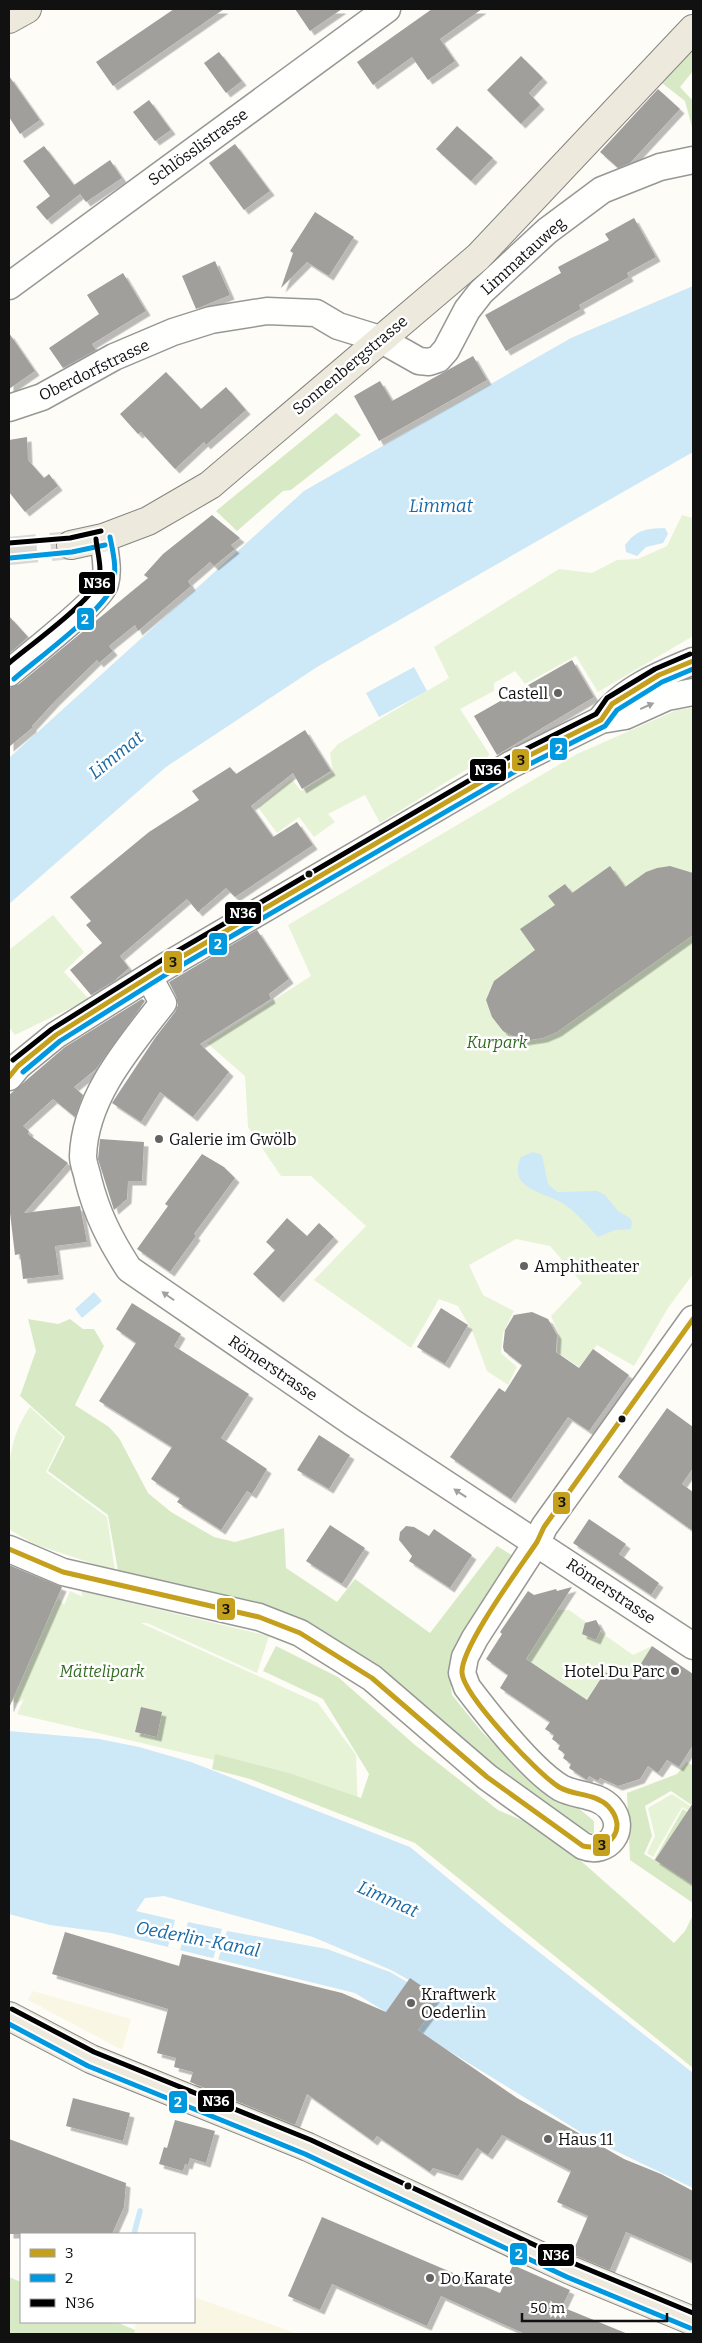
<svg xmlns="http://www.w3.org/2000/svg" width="702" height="2343" font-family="Bitter,serif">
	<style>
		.farmland { fill: #f9f7e4 }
		.green { fill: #e7f3d7 }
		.forest { fill: #d8eac5 }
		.water { fill: #cde8f7 }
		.pier { fill: #fdfcf7 }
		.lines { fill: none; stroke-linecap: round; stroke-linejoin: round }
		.stream { stroke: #cde8f7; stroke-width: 5.5 }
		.building { fill: #a19f9c; filter: url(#shadow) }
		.major-tunnel { stroke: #dad9d4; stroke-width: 28; stroke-dasharray: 28 14; stroke-linecap: butt }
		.minor-casing { stroke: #979795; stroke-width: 29 }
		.major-casing { stroke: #858482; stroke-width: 30 }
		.minor { stroke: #fffffe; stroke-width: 26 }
		.major { stroke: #ede9dc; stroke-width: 28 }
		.bus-1-casing { stroke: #fff; stroke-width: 9 }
		.bus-2-casing { stroke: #fff; stroke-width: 9 }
		.bus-3-casing { stroke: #fff; stroke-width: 9 }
		.bus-1 { stroke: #c4a01c; stroke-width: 5 }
		.bus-2 { stroke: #0099df; stroke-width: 5 }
		.bus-3 { stroke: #000; stroke-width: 5 }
		.oneway { fill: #a0a09f }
		.poi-dot { fill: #646362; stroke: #fff; stroke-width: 2 }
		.bus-dot { fill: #111; stroke: #fff; stroke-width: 2 }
		.labels { text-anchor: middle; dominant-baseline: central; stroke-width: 5; stroke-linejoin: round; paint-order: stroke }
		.street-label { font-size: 16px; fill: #111; stroke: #fff }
		.poi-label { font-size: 16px; fill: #111; stroke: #fff; text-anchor: start }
		.park-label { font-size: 16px; font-style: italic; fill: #2f6b1f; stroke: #fff }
		.water-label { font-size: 18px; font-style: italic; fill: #1768a6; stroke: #fff }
		.line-badge { stroke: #fff; stroke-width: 2 }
		.badge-label { font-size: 14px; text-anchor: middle; font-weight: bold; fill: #fff }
		.pale-badge-label { font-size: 14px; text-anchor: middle; font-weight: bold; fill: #111 }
	</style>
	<defs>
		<filter id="shadow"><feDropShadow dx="4.5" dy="4.5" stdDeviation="0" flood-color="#0004"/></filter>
	</defs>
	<rect width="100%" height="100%" fill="#fdfcf7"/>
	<g class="farmland">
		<path d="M33,1991L131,2019L122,2050L28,2000Z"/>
		<path d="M194,2297L298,2334H134L136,2322H194Z"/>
	</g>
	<g class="green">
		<path d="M682,515L693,518V636L598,692L576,656L525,684L515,671L494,683V691L460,709L490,755L380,823L365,795L328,814L335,822L314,837L299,817L277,833L258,807L292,779L301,791L333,772L330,753L338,744L449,678L434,647L559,569L592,573L617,560L638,559L667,546Z"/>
		<path d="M693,708V1274L668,1308L634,1366L597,1345L579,1367L557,1352L559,1334L551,1316L582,1283L550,1246L516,1239L469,1265L483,1295L514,1311L503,1333L501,1353L517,1367L508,1385L487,1371L473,1333L458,1306L439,1299L411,1348L314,1280L366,1226L311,1176H281L248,1127L245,1076L207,1043L311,976L288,925L577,754L677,710Z"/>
		<path d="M53,915L84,952L64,972L89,999L15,1035L9,1027V950Z"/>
		<path d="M30,1407L63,1437L46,1472L107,1517L115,1571L34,1544L9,1529C9,1484 3,1446 30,1407Z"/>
		<path d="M70,1591L83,1597L81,1591L269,1636L257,1673L147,1623H141L318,1703L356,1755L358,1812L270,1773L17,1714L24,1699L18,1703L9,1701L58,1598L64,1605Z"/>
		<path d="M558,1610H569L633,1655L652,1646C639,1666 632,1688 605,1672L587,1700L526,1659L549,1617L552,1619Z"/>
		<path d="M672,1794L693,1808V1814L682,1807L653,1857L647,1853L655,1836L648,1808Z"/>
	</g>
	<g class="forest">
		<path d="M693,50V71L680,87L693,101L692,127L685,101L662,83Z"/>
		<path d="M336,413L361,435L291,490L283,491L237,531L216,511Z"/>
		<path d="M28,1319L58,1324L70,1319L83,1329H94L104,1346L75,1405L109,1427L119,1438L148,1493L171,1512L214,1537L235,1542L284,1528L286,1568L337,1602L355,1579L430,1633L497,1546L515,1557L449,1666L452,1695L482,1732L534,1783L571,1802L594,1821V1833L579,1831L281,1615L118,1571L108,1515L48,1471L65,1437L20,1396L36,1351Z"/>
		<path d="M276,1646L338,1677L415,1745L498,1810L547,1831L674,1943L685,1931L693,1915V2068L415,1843L250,1779L212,1769L215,1754L289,1773L361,1798L369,1774L323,1699L263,1671Z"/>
		<path d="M687,1762L693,1766V1806L671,1791L645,1806L652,1836L644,1854L654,1860L683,1809L693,1816V1903L630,1860L627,1793L677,1774Z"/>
		<path d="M9,2277L21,2282V2322H116L135,2330L134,2334H9Z"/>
	</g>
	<g class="water">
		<path d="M693,286V452L317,667L166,767L9,904V758L304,491L571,338Z"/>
		<path d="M665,528L668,534L663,543L646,547L637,556L626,552L625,545C638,529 645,529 665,528Z"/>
		<path d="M414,667L427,691L379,717L366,693Z"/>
		<path d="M533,1152L542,1155L548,1184L557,1192L597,1191L605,1195L618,1211L630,1218L632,1222L631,1229L615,1230L598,1237C587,1225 577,1213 564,1204C545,1192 506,1189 521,1157Z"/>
		<path d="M94,1292L102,1301L82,1318L75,1309Z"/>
		<path d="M9,1731L99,1739L139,1747L191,1762L410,1847L507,1927L693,2073V2188L595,2141L355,1993L111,1933L50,1925L9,1914Z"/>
	</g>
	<path class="pier" d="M164,1896L313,1937L391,1970L409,1980L407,1982L390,1972L327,1949L227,1931L218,1960H215L213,1959L222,1929L188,1922L180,1950L168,1947L175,1920L136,1911L145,1898Z"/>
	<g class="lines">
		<path class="stream" d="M134,2234L140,2211"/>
	</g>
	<g class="building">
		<path d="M174,9H224L113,86L96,62Z"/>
		<path d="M295,9H342L310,31Z"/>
		<path d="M432,9H482L440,39L455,61L428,80L412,57L373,85L357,62Z"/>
		<path d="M219,52L242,81L226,93L204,63Z"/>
		<path d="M521,56L543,78L529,93L540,105L521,124L487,90Z"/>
		<path d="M9,76L40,120L20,134L9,117Z"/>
		<path d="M658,89L680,109L630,163L618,168L600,152Z"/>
		<path d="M149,100L171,130L155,141L133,112Z"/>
		<path d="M457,126L493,158L471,181L436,149Z"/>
		<path d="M235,144L270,191L244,210L209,163Z"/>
		<path d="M44,146L74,185L110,160L122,178L86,202L80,194L47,220L36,207L50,196L23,161Z"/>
		<path d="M315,212L354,237L329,276L307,262L281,288L293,253L290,251Z"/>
		<path d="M634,218L656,257L627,273L629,277L579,305L581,309L506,351L485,315L561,273L558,267L609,240L605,234Z"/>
		<path d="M215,261L230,295L196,309L182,276Z"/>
		<path d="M123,273L146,311L92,344L96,350L63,368L49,348L99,314L87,295Z"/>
		<path d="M9,333L35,371L9,389Z"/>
		<path d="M473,356L487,380L379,441L354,396L380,381L392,401Z"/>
		<path d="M166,372L201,409L226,387L246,410L206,445L204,442L175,469L141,432L138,434L120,414Z"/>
		<path d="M27,437L28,460L44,478L49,474L58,486L25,512L9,492V440Z"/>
		<path d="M212,515L240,538L231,545L235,549L214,566L210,562L188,581L191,586L138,631L135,625L109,646L113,651L99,663L97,660L55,701L32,726V728L9,747V688L19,684L148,578L144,575L163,554Z"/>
		<path d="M9,616L28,637L9,654Z"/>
		<path d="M572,660L594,697L497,755L474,716Z"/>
		<path d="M305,730L331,771L302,789L293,773L251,806L273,837L297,822L313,845L235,897L226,888L198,912L187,899L120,956L129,968L114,981L91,995L70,970L102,943L86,925L91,921L70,897L149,832L199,800L192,791L230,767L236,774Z"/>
		<path d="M610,866L625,887L646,872L657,868L670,866L693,873V935L557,1032L543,1038L523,1041L503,1031L492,1017L486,1000L494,981L535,950L520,929L555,905L548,896L565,884L572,893Z"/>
		<path d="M257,930L289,979L269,994L271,999L200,1044L229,1072L193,1117L160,1092L141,1122L112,1103L155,1038L175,1012L178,1005L176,996L169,982Z"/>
		<path d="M142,999L145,1001L96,1069L74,1087L83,1095L75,1117L53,1099L23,1126L29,1131L28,1134L68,1163L24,1213L80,1206L87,1242L55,1246L59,1275L23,1279L20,1254L15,1255L9,1205V1095L65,1047Z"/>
		<path d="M100,1139L144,1142L142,1181H128L127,1199L114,1210L98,1159Z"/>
		<path d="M202,1154L224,1167L235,1178L194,1234L196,1236L170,1272L137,1249L168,1206L165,1204Z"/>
		<path d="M287,1218L307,1236L319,1223L334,1237L279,1298L253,1274L275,1250L266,1242Z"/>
		<path d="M132,1303L181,1334L174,1346L249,1394L221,1438L267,1469L252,1494L247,1491L221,1530L177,1502L180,1498L151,1479L172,1447L99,1401L136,1343L116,1329Z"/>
		<path d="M441,1308L468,1325L445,1364L417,1347Z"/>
		<path d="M532,1312L548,1319L557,1335L556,1352L579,1368L593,1349L629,1375L589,1431L568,1417L511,1499L450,1457L499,1388L505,1392L522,1365L504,1351L503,1347L505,1330L514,1315Z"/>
		<path d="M667,1408L693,1427V1468L682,1484L693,1492V1531L618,1477Z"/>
		<path d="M319,1435L350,1455L329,1489L297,1470Z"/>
		<path d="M589,1519L626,1544L619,1554L659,1583L651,1595L573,1543Z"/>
		<path d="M330,1525L365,1548L342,1584L306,1561Z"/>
		<path d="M406,1526L414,1527L429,1536L434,1529L472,1555L450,1588L409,1561L412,1556L399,1540L400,1532Z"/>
		<path d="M9,1565L62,1587L9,1708Z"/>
		<path d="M572,1587L526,1659L587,1700L605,1672L616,1678H625L635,1673L652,1646L693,1674V1745L679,1767L667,1760L658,1773L648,1766L640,1779L618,1786L600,1778L598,1781L589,1776L587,1780L569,1768L571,1764L563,1758L565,1754L558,1749L560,1745L552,1739L554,1735L545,1729L550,1722L500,1688L508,1675L486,1659L502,1634L500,1632L528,1591L534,1595L556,1589L557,1591Z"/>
		<path d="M596,1620L601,1629L596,1640L582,1634L585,1623Z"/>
		<path d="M141,1707L162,1712L157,1737L135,1732Z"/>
		<path d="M693,1803V1885L655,1860Z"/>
		<path d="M65,1932L179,1966L182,1954L342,1993L386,2012L410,1978L436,1996L426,2011L430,2014L418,2030L517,2098L624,2159L661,2174L693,2191V2261L626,2232L610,2270L572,2254L588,2216L557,2202L571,2171L502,2135L488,2155L477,2148L458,2176L433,2168L430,2172L377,2136L373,2141L307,2094L295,2125L190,2082L193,2072L174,2067L176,2058L157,2053L168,2009L52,1974Z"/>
		<path d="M73,2098L130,2113L123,2141L66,2126Z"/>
		<path d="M175,2120L215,2131L206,2163L190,2158L188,2165L185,2164L183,2171L159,2164L164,2147L167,2148Z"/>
		<path d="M9,2139L126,2183L124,2207L112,2234H9Z"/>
		<path d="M322,2217L500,2293L513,2265L570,2290L562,2307L628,2334H525L441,2296L427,2326L332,2284L320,2310L288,2296Z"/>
	</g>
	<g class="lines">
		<path class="major-tunnel" d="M9,551L71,545"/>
		<g class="minor-casing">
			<g id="minor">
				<path d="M9,286L387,9"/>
				<path d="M9,408L42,397L114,357L173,332L211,320L267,311L316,313L338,326L380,339L419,361L429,362L438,359L446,350L467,310L481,292L547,231L602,190L660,167L693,160"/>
				<path d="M9,673C26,658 100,601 105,584C109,570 105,553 103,538"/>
				<path d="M602,718C623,690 661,674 693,661"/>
				<path d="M149,977L163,1003C128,1048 85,1097 83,1156C83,1164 87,1172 88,1179C97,1214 109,1238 129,1269L353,1423L693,1646"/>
				<path d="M9,1077L18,1066L56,1035L166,966L510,765L601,720L625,716L667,697L693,692"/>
				<path d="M9,1549L63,1572L259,1617L300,1633L372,1678L487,1777L583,1846C608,1856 628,1829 610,1808C598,1794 576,1796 561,1788C531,1770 489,1716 467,1687L462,1673L465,1657L475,1638L537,1542L544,1527L693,1319"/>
			</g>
		</g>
		<g class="major-casing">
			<g id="major">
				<path d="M9,19L27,9"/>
				<path d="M71,545L103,538L148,521L210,485L478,257L693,29"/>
				<path d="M9,2016L91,2059L308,2147L570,2270L693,2321"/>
			</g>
		</g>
		<use href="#minor" class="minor"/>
		<use href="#major" class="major"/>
		<g class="bus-1-casing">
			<g id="bus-1">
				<path d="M9,1077L18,1066L56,1035L166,966L510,765L601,720L612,704L659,675L693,661"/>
				<path d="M9,1549L63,1572L259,1617L300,1633L372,1678L487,1777L583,1846C610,1852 629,1828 608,1806C595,1793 574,1796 559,1787C538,1774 464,1696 462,1673C460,1648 521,1566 537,1542L544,1527L693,1319"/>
			</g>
		</g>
		<g class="bus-2-casing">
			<g id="bus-2">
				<path d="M10,558L72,552L105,545"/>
				<path d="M14,679C37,659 102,612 112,587C118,572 113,552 110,537"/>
				<path d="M23,1072L60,1041L170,972L514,772L605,726L617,710L662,682L693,669"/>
				<path d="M9,2024L88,2066L305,2154L567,2277L690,2328"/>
			</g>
		</g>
		<g class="bus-3-casing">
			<g id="bus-3">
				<path d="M9,543L70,538L101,531"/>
				<path d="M9,663C28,647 89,603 98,582C103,569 97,552 96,539"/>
				<path d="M13,1060L52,1029L162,960L506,759L596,714L607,698L655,669L690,654"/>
				<path d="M12,2009L94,2052L311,2140L573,2263L693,2313"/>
			</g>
		</g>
		<use href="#bus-1" class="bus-1"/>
		<use href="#bus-2" class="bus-2"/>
		<use href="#bus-3" class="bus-3"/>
	</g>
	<defs><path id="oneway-solid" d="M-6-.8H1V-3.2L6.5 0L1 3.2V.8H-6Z" transform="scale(1.25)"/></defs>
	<g class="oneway">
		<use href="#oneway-solid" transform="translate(647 706) rotate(-24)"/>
		<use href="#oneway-solid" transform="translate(168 1296) rotate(-145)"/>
		<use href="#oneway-solid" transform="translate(460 1493) rotate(-147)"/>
	</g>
	<g class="poi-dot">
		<circle cx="558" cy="693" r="5"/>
		<circle cx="159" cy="1139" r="5"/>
		<circle cx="524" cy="1266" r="5"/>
		<circle cx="675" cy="1671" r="5"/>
		<circle cx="411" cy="2003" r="5"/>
		<circle cx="548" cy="2139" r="5"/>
		<circle cx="430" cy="2278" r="5"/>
	</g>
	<g class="bus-dot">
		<circle cx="309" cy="874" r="4.5"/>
		<circle cx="622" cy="1419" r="4.5"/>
		<circle cx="408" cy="2186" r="4.5"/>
	</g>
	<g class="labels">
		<g class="street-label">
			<text transform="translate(198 147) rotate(-36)">Schlösslistrasse</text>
			<text transform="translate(523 256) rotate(-42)">Limmatauweg</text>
			<text transform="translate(350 365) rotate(-40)">Sonnenbergstrasse</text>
			<text transform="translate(94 370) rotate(-26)">Oberdorfstrasse</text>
			<text transform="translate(273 1368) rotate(34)">Römerstrasse</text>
			<text transform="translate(611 1591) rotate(34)">Römerstrasse</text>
		</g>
		<g class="poi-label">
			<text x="548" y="693" text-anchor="end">Castell</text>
			<text x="169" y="1139">Galerie im Gwölb</text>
			<text x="534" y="1266">Amphitheater</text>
			<text x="665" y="1671" text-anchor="end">Hotel Du Parc</text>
			<text x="421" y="1994">Kraftwerk<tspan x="421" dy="18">Oederlin</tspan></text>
			<text x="558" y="2139">Haus 11</text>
			<text x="440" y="2278">Do Karate</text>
		</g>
		<g class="park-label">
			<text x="497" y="1042">Kurpark</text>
			<text x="102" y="1671">Mättelipark</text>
		</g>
		<g class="water-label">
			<text x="441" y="506">Limmat</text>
			<text transform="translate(116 755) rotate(-39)">Limmat</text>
			<text transform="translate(388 1899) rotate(24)">Limmat</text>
			<text transform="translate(198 1939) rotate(11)">Oederlin-Kanal</text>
		</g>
	</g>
	<g class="line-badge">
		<rect x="78" y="571" width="38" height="24" rx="5" fill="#000"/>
		<rect x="76" y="607" width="19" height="24" rx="5" fill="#0099df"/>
		<rect x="549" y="737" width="19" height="24" rx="5" fill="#0099df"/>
		<rect x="511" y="748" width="19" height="24" rx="5" fill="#c4a01c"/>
		<rect x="469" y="758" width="38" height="24" rx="5" fill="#000"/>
		<rect x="224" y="901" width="38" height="24" rx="5" fill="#000"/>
		<rect x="208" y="932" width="20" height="24" rx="5" fill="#0099df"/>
		<rect x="163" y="950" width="20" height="24" rx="5" fill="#c4a01c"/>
		<rect x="552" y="1491" width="19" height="24" rx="5" fill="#c4a01c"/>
		<rect x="216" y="1597" width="20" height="24" rx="5" fill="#c4a01c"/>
		<rect x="592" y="1833" width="19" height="24" rx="5" fill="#c4a01c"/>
		<rect x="197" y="2089" width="38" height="24" rx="5" fill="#000"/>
		<rect x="168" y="2090" width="20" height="24" rx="5" fill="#0099df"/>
		<rect x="509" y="2242" width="19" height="24" rx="5" fill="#0099df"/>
		<rect x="537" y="2243" width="38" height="24" rx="5" fill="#000"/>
	</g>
	<g class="badge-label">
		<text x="97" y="588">N36</text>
		<text x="85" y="624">2</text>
		<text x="559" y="754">2</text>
		<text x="488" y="775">N36</text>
		<text x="243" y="918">N36</text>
		<text x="218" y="949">2</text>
		<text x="216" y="2106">N36</text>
		<text x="178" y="2107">2</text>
		<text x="519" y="2259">2</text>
		<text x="556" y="2260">N36</text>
	</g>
	<g class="pale-badge-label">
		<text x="521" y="765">3</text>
		<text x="173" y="967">3</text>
		<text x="562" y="1507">3</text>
		<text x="226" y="1614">3</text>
		<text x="602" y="1850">3</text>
	</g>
	<rect width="702" height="2343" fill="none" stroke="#111111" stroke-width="20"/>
	<rect x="20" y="2233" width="175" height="90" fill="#ffffff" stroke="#a0a0a0"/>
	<rect x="30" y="2249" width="25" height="8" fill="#c4a01c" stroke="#a0a0a0"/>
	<text x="65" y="2258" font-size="15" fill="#111111">3</text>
	<rect x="30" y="2274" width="25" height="8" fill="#0099df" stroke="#a0a0a0"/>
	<text x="65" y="2283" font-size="15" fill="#111111">2</text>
	<rect x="30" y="2299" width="25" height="8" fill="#000000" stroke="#a0a0a0"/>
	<text x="65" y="2308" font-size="15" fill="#111111">N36</text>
	<path d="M522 2313v8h145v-8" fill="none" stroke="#111111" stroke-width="2.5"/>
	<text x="530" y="2313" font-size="15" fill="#111111" stroke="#ffffff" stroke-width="4" paint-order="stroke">50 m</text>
</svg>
